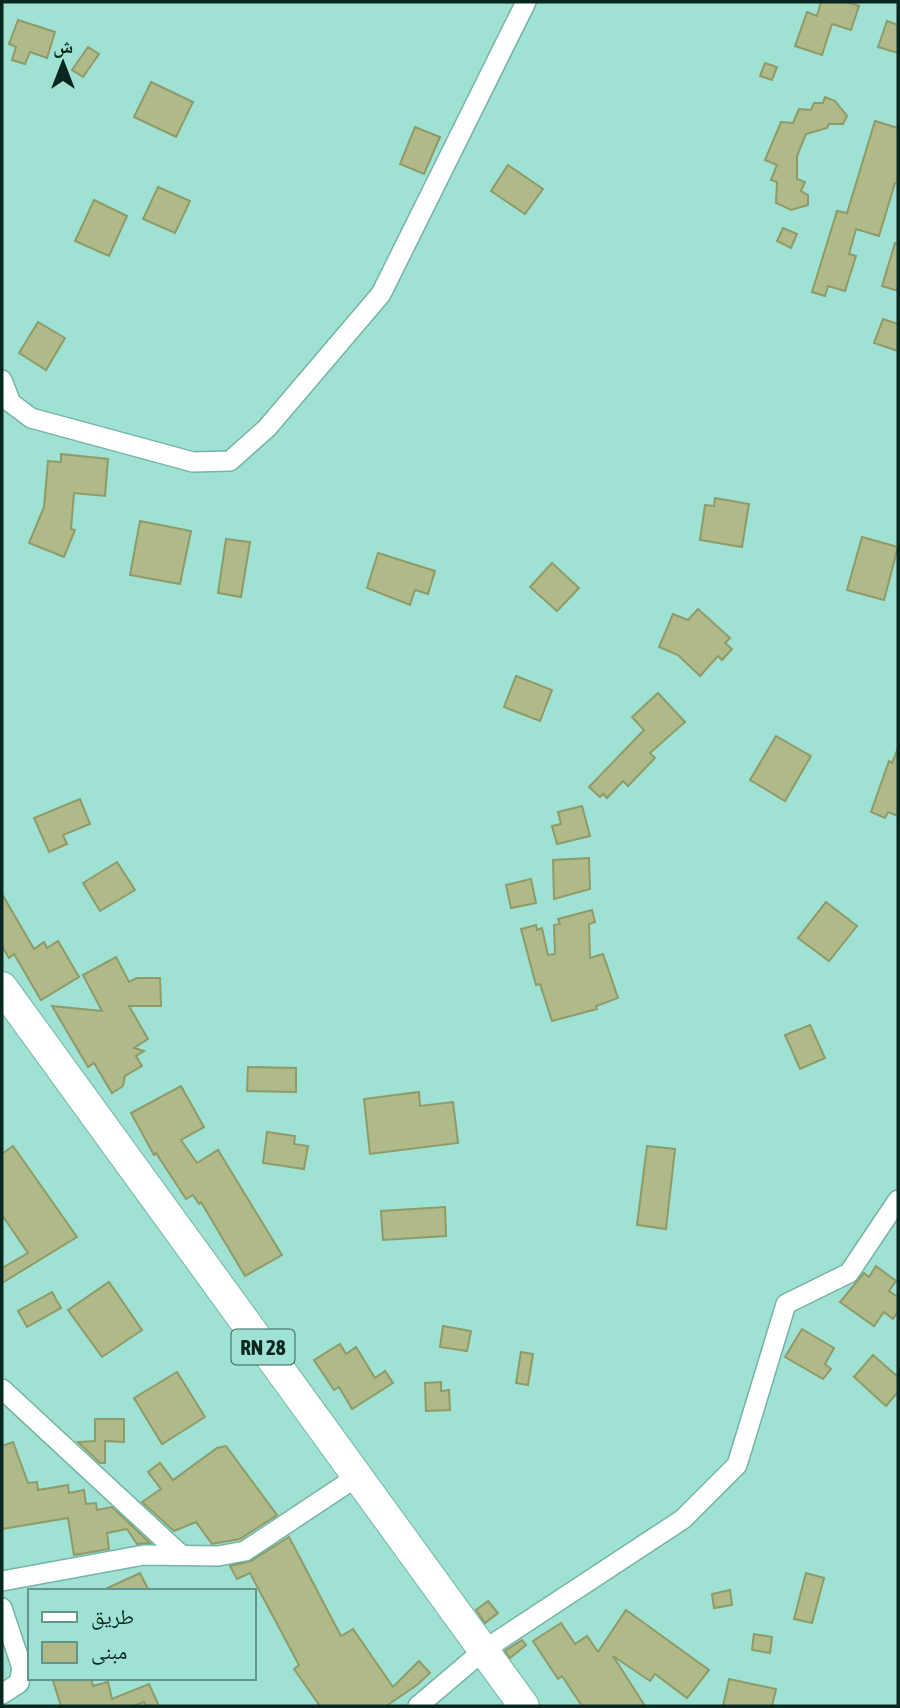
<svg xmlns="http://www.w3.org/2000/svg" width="900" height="1708" font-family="'Asap Condensed','Noto Naskh Arabic',sans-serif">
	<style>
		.building { fill: #afba88; stroke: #8f9a69; stroke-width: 2 }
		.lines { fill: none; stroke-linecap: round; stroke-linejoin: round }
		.street-casing { stroke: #74b4a6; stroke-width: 22 }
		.primary-casing { stroke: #74b4a6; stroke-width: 32 }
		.street { stroke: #fff; stroke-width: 19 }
		.primary { stroke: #fff; stroke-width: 30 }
		.labels { text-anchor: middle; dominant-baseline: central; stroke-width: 7; stroke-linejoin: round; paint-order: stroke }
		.shield { fill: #9fe1d2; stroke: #375e56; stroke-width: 2 }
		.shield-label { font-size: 21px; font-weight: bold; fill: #0a2621 }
	</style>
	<rect width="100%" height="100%" fill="#9fe1d2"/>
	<g class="building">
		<path d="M821,2H847L859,6L851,30L832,24L822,55L795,46L807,12L817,16Z"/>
		<path d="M18,20L55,32L47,58L30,52L25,64L12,60L16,47L9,44Z"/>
		<path d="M887,21L898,25V53L878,47Z"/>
		<path d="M88,47L99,54L83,77L72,70Z"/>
		<path d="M765,63L777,67L772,80L760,76Z"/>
		<path d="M151,82L193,102L176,137L134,117Z"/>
		<path d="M825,97L835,101L847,116L843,124H829L827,128L806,134L797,156V179L805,182L801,191L808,195V205L791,210L776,203L777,182L771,180L777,165L765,160L781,122L793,123L799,109L811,110L814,103H823Z"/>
		<path d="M875,121L898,128V184L895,183L879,236L856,229L849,254L856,256L845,291L828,286L825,296L812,292L837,211L847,213Z"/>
		<path d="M415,127L440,137L424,174L400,164Z"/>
		<path d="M508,165L543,189L525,214L491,191Z"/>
		<path d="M158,187L190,201L175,233L143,219Z"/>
		<path d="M94,200L127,216L109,256L75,241Z"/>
		<path d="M783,228L797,234L791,248L777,241Z"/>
		<path d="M895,243H898V291L882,286Z"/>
		<path d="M883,319L898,324V351L874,343Z"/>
		<path d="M38,322L65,338L46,370L19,353Z"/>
		<path d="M61,454L108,459L105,496L74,493L71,529L75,530L64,557L29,543L44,507L48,461L61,462Z"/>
		<path d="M715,498L749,504L742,547L700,540L705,505L714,506Z"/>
		<path d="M140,521L191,531L180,584L130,575Z"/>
		<path d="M862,537L898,547L884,600L847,590Z"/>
		<path d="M226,539L250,542L241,597L218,593Z"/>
		<path d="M378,553L435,571L428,594L415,590L410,605L367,588Z"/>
		<path d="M552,563L579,588L557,611L530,587Z"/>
		<path d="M698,609L730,638L725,643L732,649L722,660L718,656L700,676L678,655L659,647L673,614L688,620Z"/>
		<path d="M516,676L552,690L540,721L504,707Z"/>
		<path d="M658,693L685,722L650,753L655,758L628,786L623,781L607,798L603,794L600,797L589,787L644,730L632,717Z"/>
		<path d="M776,736L811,756L785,801L750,780Z"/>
		<path d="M898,748V816L888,812L885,818L871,812L889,761L892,763Z"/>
		<path d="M80,799L90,824L63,835L67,844L49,852L34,818Z"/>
		<path d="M582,806L590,836L557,844L552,826L561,824L558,812Z"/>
		<path d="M589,858L590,889L554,899L553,860Z"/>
		<path d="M117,862L135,890L100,911L83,883Z"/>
		<path d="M531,879L536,903L511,908L506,885Z"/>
		<path d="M2,894L34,949L44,942L47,948L58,941L79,977L41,1000L14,954L9,958L2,946Z"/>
		<path d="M826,902L857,926L829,961L798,938Z"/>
		<path d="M592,910L595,922L589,924L590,958L603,954L618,998L596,1006L597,1009L552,1021L540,984L536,985L521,929L536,925L537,930L542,928L548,955L555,954L554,925L560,924L558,919Z"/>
		<path d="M116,957L129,982L137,978H160L161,1006H129L148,1039L134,1048L144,1051L136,1056L142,1066L125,1076L123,1086L112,1093L94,1063L88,1067L52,1006L102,1011L83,975Z"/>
		<path d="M810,1025L825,1058L800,1069L785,1035Z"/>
		<path d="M248,1067L296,1068V1092L247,1091Z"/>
		<path d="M181,1086L204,1127L181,1140L197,1163L218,1150L282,1255L245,1276L201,1202L199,1204L193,1195L186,1199L156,1153L154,1155L131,1113Z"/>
		<path d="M419,1092L420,1106L453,1102L458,1143L370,1154L364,1099Z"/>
		<path d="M267,1132L295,1136L294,1144L308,1146L304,1169L263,1163Z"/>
		<path d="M13,1146L77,1237L2,1283V1268L28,1253L2,1215V1154Z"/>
		<path d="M647,1146L675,1149L666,1229L637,1225Z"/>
		<path d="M445,1207L446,1236L383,1240L381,1211Z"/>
		<path d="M876,1266L896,1281L889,1291L898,1297V1311L893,1319L884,1312L874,1326L840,1302L864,1273L869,1277Z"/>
		<path d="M109,1282L142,1330L102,1357L68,1310Z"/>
		<path d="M52,1292L61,1308L27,1327L18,1311Z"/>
		<path d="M443,1326L471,1331L467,1351L440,1347Z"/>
		<path d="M802,1329L834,1348L825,1364L831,1369L823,1379L785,1357Z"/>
		<path d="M340,1344L346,1354L356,1347L375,1378L385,1371L393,1383L352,1409L339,1387L334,1390L314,1360Z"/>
		<path d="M521,1352L533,1354L528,1385L516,1383Z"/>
		<path d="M873,1355L898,1377V1392L886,1406L854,1377Z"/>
		<path d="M177,1372L205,1417L162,1444L134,1398Z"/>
		<path d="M441,1382V1391L449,1390L450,1410L426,1411L425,1383Z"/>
		<path d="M95,1419H124V1442L105,1441V1463H100L78,1442L95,1441Z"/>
		<path d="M13,1442L28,1483L37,1482L38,1490L68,1485L69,1493L84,1490L86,1504L96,1503L97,1510L112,1507L150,1543L137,1544L127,1529L107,1533L109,1549L74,1555L68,1518L2,1529V1446Z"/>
		<path d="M226,1446L277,1515L240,1539L212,1544L196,1522L174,1531L142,1502L161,1489L148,1472L160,1463L173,1480L217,1448Z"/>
		<path d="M289,1537L341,1636L353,1629L393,1687L419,1661L430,1673L417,1685L386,1706H320L294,1669L299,1665L250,1573L237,1579L230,1566L251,1561Z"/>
		<path d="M140,1573L149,1591H101Z"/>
		<path d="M806,1573L824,1578L812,1623L794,1619Z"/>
		<path d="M730,1590L732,1605L714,1608L712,1594Z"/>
		<path d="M488,1601L498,1613L485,1623L476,1610Z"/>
		<path d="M626,1610L709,1670L687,1698L655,1674L650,1681L613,1656L645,1706H582L562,1676L558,1679L533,1641L561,1623L575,1644L587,1636L598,1652Z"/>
		<path d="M754,1634L772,1637L770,1653L752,1650Z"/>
		<path d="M522,1640L526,1645L510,1658L505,1651Z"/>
		<path d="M61,1678H91L93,1686L108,1682L112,1699L149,1684L159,1706H146L144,1702L133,1706H61L53,1681Z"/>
		<path d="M729,1679L776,1689L772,1706H723Z"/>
	</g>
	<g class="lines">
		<g class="street-casing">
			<g id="street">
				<path d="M2,380L11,403L31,418L193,462L230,461L267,428L381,294L526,2"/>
				<path d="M2,1389L179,1553"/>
				<path d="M2,1581L144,1555L218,1556L245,1551L358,1476"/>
				<path d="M2,1608L22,1668L19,1683L2,1694"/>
				<path d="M418,1706L484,1650L683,1519L737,1465L786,1304L849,1273L898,1200"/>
			</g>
		</g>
		<g class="primary-casing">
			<path id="primary" d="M2,987L524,1706"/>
		</g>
		<use href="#street" class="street"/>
		<use href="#primary" class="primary"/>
	</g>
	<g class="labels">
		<rect class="shield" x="231.5" y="1329.5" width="63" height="35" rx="5"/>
		<g class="shield-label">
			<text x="263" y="1347">RN 28</text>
		</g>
	</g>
	<rect width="900" height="1708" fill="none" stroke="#0a2621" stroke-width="7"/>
	<rect x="28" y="1589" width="228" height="91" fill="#9fe1d2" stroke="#63968b" stroke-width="2"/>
	<rect x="42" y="1612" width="35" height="10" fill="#ffffff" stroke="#63968b" stroke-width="2"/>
	<text x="91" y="1624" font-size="21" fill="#0a2621">طريق</text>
	<rect x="42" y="1642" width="35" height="21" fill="#afba88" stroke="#63968b" stroke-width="2"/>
	<text x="91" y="1659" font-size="21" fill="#0a2621">مبنى</text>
	<g transform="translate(63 63)" stroke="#9fe1d2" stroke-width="5" paint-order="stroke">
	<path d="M0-5L12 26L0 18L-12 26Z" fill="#0a2621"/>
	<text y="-10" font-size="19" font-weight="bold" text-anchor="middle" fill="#0a2621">ش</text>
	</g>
</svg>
